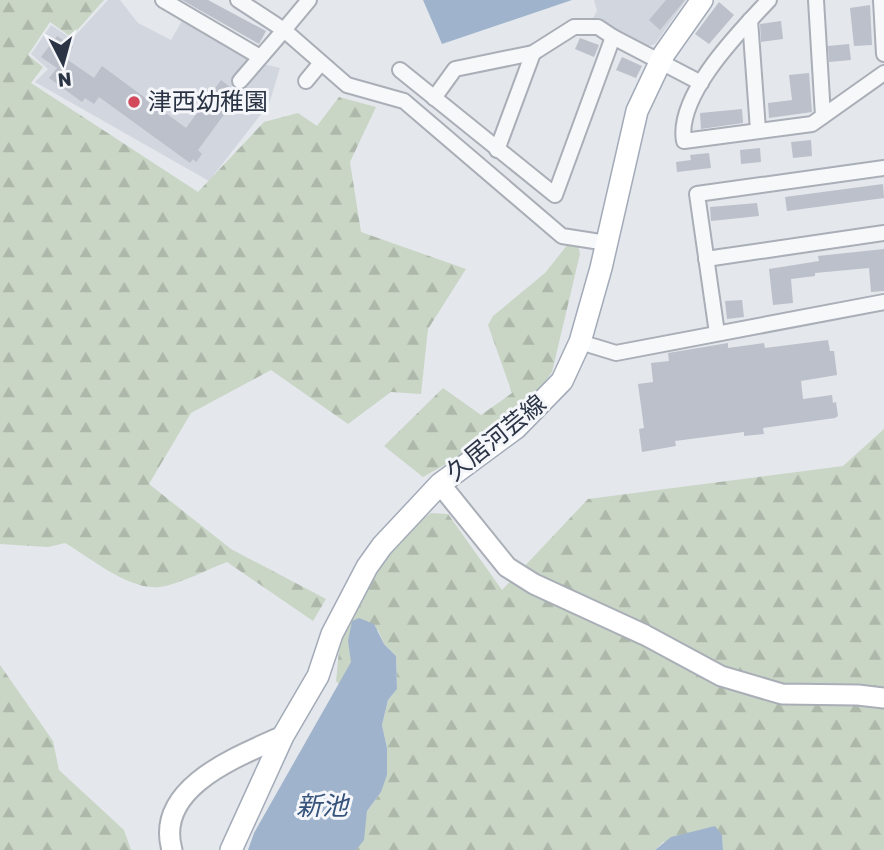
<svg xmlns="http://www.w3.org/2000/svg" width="884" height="850" font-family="Rubik,'Noto Sans JP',sans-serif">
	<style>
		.built { fill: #d2d6de }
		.forest { fill: url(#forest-firs) }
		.water { fill: #9fb4cc }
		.building { fill: #bbc0ca }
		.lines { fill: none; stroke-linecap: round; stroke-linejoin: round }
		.street-casing { stroke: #a9aeb7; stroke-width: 18 }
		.secondary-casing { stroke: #a9aeb7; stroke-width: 23 }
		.primary-casing { stroke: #a3abb8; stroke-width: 24 }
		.street { stroke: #f7f8fa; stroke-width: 14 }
		.secondary { stroke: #fff; stroke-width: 19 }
		.primary { stroke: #fff; stroke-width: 21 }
		.poi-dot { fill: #d1495b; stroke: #f4f6f9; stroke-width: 2.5 }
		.labels { text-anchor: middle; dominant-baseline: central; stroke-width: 6; stroke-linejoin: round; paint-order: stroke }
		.poi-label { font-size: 24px; fill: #2b3445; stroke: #f4f6f9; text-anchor: start }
		.street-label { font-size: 24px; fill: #2b3445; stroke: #f4f6f9 }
		.water-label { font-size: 26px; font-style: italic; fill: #34527a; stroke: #f4f6f9 }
	</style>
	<defs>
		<pattern id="forest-firs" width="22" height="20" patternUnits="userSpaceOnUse" patternTransform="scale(1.75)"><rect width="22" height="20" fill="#c9d6c5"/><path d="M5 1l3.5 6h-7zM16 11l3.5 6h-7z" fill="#adb8ab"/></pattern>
	</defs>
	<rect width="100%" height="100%" fill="#e4e7ec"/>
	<g class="built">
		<path d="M108,0H120L138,23L171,40L183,19L251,59L232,79L242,86L263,64L280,68L269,104L209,181L35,82L48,69L31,54L51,25L72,39Z"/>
		<path d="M594,0H686L655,44L646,47L592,20L597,11Z"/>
	</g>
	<g class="forest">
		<path d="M0,0H104L71,37L50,22L28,55L43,67L31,83L198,192L264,122L298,113L317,126L339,97L376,107L350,162L361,232L466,269L428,329L421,394L391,392L348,424L271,370L191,413L149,484L231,549L326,599L313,621L227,562C208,569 178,585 159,587C128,590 91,558 65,543L48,547L0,544Z"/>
		<path d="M568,244L578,245L580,254L552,372L527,408L478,446L423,477L384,446L443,388L481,415L512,393L488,325L493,316L545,273Z"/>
		<path d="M884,429V850H723L722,836L663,842L655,850H356L364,832L367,811L381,792L387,748L382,725L388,700L397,689L396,656L384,644L378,630L348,641L352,662L339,684L336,681C338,667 338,652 341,638C353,589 390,542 431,513L448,514L502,590L588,499L843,466Z"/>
		<path d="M0,665L53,741L59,770L124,830L131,850H0Z"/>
	</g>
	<g class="water">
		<path d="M423,0H572L442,44Z"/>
		<path d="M359,618L374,624L384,644L396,656L397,689L388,700L382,725L387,748V775L381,792L367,811L364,840L356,850H248L254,833L351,662L348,641L352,621Z"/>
		<path d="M715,826L722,835L723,850H655L671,837Z"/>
	</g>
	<g class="building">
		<path d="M182,0H208L266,31L259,44Z"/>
		<path d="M666,0H685L660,30L649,20Z"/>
		<path d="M719,2L734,15L709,44L695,34Z"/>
		<path d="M870,5L872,45L854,46L850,8Z"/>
		<path d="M781,21L783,39L761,42L760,24Z"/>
		<path d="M57,36L73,47L65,58L94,78L102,66L186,128L221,80L239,94L198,150L202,154L196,162L193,159L190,163L99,97L94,104L85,98L82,102L49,78L57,68L41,57Z"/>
		<path d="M580,38L599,45L594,57L575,49Z"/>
		<path d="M849,44L851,60L829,62L828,46Z"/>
		<path d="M622,57L642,66L636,78L616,70Z"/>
		<path d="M809,73L812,112L769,118L768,103L792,100L789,75Z"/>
		<path d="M742,109L743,123L701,129L700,113Z"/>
		<path d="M811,140L812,156L793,158L791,142Z"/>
		<path d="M760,148L761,162L741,164L740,150Z"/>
		<path d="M709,153L711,168L677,172L676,162L691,160L690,155Z"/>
		<path d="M883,184L884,198L787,211L785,197Z"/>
		<path d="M757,203L759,216L711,221L710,207Z"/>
		<path d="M884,249V291L871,292L869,268L815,273V276L791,279L793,303L773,305L769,269L819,261L818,256Z"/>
		<path d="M742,300L744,317L727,319L725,301Z"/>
		<path d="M828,340L830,351H834L837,375L801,381L803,399L832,395L833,403L836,402L838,416L835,418L763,428L764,434L744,436V432L675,441L676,446L642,452L639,429L644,428L638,384L653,382L651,363L669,361L668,353L728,343V348L764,343L765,348Z"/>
	</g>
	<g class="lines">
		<g class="street-casing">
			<g id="street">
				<path d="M163,0L260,57"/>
				<path d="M238,0L284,30L240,81"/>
				<path d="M309,0L284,30L347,85L404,101L562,236L607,243"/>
				<path d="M769,0C740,31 676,95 684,141L812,124L884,73"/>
				<path d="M816,0L823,116"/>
				<path d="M881,0L884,54"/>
				<path d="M750,20L758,130"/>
				<path d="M400,70L555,195L613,37L701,83"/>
				<path d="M306,81L320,64"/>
				<path d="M434,98L455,69L533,53L574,27H598L613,37"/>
				<path d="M497,150L533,53"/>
				<path d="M706,259L884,233"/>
				<path d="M717,333L697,194L884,168"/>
				<path d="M580,342L616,353L884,302"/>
			</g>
		</g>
		<g class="secondary-casing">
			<g id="secondary">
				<path d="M440,484L507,567L534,584L645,635L721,676L782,694L858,695L884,698"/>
				<path d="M172,850C154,787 239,756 283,736"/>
			</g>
		</g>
		<g class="primary-casing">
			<path id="primary" d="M231,850L283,736L318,676L332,634L367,567L382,546L440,484L516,428L562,381L580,342L601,268L637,111L664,54L702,0"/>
		</g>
		<use href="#street" class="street"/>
		<use href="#secondary" class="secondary"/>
		<use href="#primary" class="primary"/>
	</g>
	<circle class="poi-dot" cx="134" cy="102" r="7"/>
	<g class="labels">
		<g class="poi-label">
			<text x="148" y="102">津西幼稚園</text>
		</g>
		<g class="street-label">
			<text transform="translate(496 438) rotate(-39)">久居河芸線</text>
		</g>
		<g class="water-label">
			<text x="322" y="806">新池</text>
		</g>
	</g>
	<g transform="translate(63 63) rotate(174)" stroke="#f4f6f9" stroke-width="5" paint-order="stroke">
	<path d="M0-5L12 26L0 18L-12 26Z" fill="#2b3445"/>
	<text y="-10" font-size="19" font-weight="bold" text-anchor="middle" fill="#2b3445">N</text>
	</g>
</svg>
